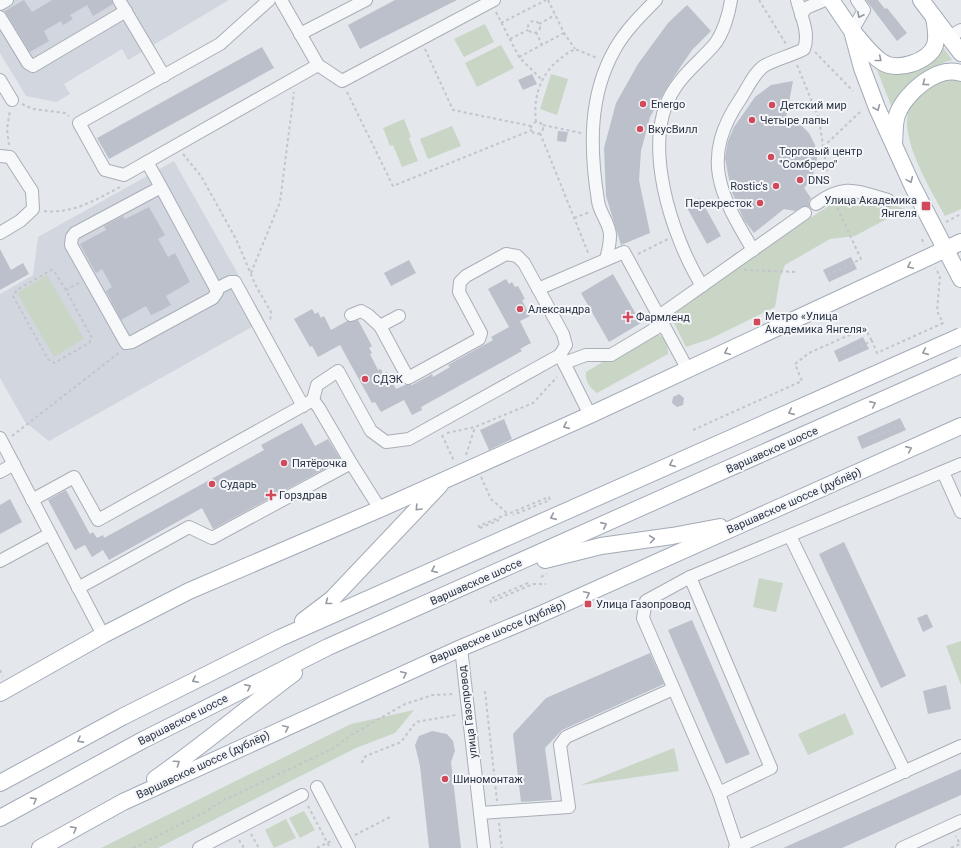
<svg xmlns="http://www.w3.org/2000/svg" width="961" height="848" font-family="Roboto,sans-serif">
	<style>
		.built { fill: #d2d6de }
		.green { fill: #c9d6c5 }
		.building { fill: #bbc0ca }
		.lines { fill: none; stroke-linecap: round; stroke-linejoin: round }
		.minor-casing { stroke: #a9aeb7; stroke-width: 14 }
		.major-casing { stroke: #a3abb8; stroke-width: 18 }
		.path { stroke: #c2c5cb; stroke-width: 2; stroke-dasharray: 3 3; stroke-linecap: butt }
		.minor { stroke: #f7f8fa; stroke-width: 12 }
		.major { stroke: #fff; stroke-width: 16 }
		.major-bridge-casing { stroke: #a3abb8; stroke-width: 18; stroke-linecap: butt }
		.major-bridge { stroke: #fff; stroke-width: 16 }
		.oneway { stroke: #9196a0 }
		.oneway2 { stroke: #959aa2 }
		.poi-dot { fill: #d1495b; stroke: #f4f6f9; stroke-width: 1.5 }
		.labels { text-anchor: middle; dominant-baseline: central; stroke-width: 4; stroke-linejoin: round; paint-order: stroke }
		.poi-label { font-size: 11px; fill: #2b3445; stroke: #f4f6f9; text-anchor: start }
		.street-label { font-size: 11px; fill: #2b3445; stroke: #f4f6f9 }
	</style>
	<rect width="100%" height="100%" fill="#e4e7ec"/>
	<g class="built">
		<path d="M0,0H229L128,60L122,49L64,84L70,94L56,102L26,96L0,53Z"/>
		<path d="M174,161L264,320L49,441L25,422L0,378V294L33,275L38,237Z"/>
	</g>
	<g class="green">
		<path d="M485,24L494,42L464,57L454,39Z"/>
		<path d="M501,45L514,68L477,87L465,63Z"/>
		<path d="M942,46L952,60C923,68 910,86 892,108L877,70C910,78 921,71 942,46Z"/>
		<path d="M551,74L568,79L557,115L540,109Z"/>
		<path d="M952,78L961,79V209L945,216C932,191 892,129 913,102C916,99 921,95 925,92C934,86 941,81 952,78Z"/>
		<path d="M404,119L411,137L409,138L418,161L402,167L393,145L390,146L383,128Z"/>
		<path d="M452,126L461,146L428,159L420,139Z"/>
		<path d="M841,198L878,200L905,209L855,236L830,239L785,265L780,278L775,307L710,339L686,347L672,319L675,300L737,252L764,248Z"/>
		<path d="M47,275L84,339L54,357L17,293Z"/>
		<path d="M654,331C664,337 668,342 668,354L597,393C589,387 585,381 586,372Z"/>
		<path d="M759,578L783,583L776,612L753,607Z"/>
		<path d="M961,641V685L946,646Z"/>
		<path d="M414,710L395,733L356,748L158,848H101L351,724Z"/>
		<path d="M845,713L854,734L808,755L798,734Z"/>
		<path d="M674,748L679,771L581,785Z"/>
		<path d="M304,811L315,830L300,838L289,818Z"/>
		<path d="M286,819L296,838L274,848L265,830Z"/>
	</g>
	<g class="building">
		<path d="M24,0L32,12L52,0H112L113,4L93,16L87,5L70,15L73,19L63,25L61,21L44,31L49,41L30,52L5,11Z"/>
		<path d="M395,0H457L360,49L348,25Z"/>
		<path d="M866,0H878L885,9L887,8L907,33L897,41Z"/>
		<path d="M687,5L711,31L692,50L669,84L650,117L641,151L639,180L650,233L621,245L606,196L604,148L616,103L638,64L668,23Z"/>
		<path d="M262,47L274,68L109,159L97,138Z"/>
		<path d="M532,74L537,84L523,90L518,80Z"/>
		<path d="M793,81L786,118L799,123L809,133L815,145L817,159L812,179L804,188L811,198L809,201V207L804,206L795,211L784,209L754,233L744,220L731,190L725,158L728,141L734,127L755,97L771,85Z"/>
		<path d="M558,131L568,132L566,142L557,141Z"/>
		<path d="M700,198L721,236L707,244L686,206Z"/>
		<path d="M149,207L165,235L158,239L168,257L175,253L190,282L166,296L171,305L160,311L151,315L146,306L121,320L106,291L112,287L102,269L96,273L80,244L106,230L104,226L123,216L125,219Z"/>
		<path d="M0,249L11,270L23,263L29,274L0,290Z"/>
		<path d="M851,257L857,269L829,282L823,270Z"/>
		<path d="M409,260L416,273L391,286L384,273Z"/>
		<path d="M613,274L641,323L609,342L581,293Z"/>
		<path d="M506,279L509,284L512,282L515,287L518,286L525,299L522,300L530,316L520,321L531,343L520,349L522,351L421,407L422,410L412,415L404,400L381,412L375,402L372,403L340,345L318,357L312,346L310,347L294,319L312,309L315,314L318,312L321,318L324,316L331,330L347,321L350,322L358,320L372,346L369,348L372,353L370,354L378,370L381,369L383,374L387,372L396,389L405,385H412L432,374L433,377L450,367L448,365L493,340L491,337L509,327L488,289Z"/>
		<path d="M863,337L869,349L839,362L834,351Z"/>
		<path d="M679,394L684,398L683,405L677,407L672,403L673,397Z"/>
		<path d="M900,418L906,430L862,449L857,437Z"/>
		<path d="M504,419L512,439L489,450L480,430Z"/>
		<path d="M302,423L315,446L328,439L341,460L213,529L202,508L109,560L103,550L92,557L85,545L75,550L48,500L66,490L90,534L93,532L97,538L103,535L104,538L264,450L261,445Z"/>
		<path d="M10,499L22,522L0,534V505Z"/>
		<path d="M844,542L906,676L881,688L819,554Z"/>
		<path d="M927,614L933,627L923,632L917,618Z"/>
		<path d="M692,620L750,754L726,764L668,630Z"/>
		<path d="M650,653L664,684L562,730L545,748L552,800L521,802L513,734L546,698Z"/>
		<path d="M946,685L951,709L928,714L923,691Z"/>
		<path d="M432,731L447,734L453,741L455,751L451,762L461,848H429L420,766L415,745L419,736Z"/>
		<path d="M961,769V795L842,848H783Z"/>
	</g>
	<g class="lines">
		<g class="minor-casing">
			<g id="minor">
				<path d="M119,0L164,76"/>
				<path d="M269,0L220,44L79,123L105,170L124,175L318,65L281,0"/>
				<path d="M0,4L7,0"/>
				<path d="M801,15L806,8L825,0"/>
				<path d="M0,17L28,63L33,66L126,11"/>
				<path d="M852,31L864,10L857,0"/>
				<path d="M300,34L366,0"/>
				<path d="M949,37L961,30"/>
				<path d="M318,65L342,81L494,0"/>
				<path d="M0,80L12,100"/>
				<path d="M0,156L10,157L32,191L33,209L20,221L0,233"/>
				<path d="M147,162L161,187L216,289L217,292L213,298L132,342L126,343L71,245L72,237L75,233L161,187"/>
				<path d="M816,204C845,183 856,191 888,200"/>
				<path d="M753,250C719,193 700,158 741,98C748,87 754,73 764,66C776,59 791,56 804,49C810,33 801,16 797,0"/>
				<path d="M606,259C608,252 610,243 610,235C610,224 599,212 598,201C590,150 588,96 615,49C625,31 641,15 656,0"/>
				<path d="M702,286C672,237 639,140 675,88C685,72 701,60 714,45C723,34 729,14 731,0"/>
				<path d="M216,289L230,282H235L303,406"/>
				<path d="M538,289L624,252L688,370"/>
				<path d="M351,315L361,311L368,315L380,326"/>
				<path d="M399,316L380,326L408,378L479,339L481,333L459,292L460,282L466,276L506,254L517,256L524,263L563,334L566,345L560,355"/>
				<path d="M659,316L805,213"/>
				<path d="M564,363L586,355H611L663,324"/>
				<path d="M313,400L319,408L351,463"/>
				<path d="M0,438L103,635"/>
				<path d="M0,472L14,464"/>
				<path d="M943,472L961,512"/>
				<path d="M32,500L74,477L98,520L313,400L317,385L338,371L371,431L386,442L409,439L560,355L590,415"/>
				<path d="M790,536L905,772"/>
				<path d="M0,561L50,534"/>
				<path d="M690,577L771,768L719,793"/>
				<path d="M78,588L189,527L212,538L351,463L380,509"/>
				<path d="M461,648L484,848"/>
				<path d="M317,787L349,848"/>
				<path d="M480,813L569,807L560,745L566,737L673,689"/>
				<path d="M737,847L719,793L643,618L646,601L690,577L961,464"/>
				<path d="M199,848L302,795"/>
				<path d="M735,848L961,746"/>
				<path d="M902,848L961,821"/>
			</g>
		</g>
		<g class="major-casing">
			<g id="major">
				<path d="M831,0L852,31L862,68L877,108L913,187L961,279"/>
				<path d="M921,0L961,53"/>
				<path d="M854,33C862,42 871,55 882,62C897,72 929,62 935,45C938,36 935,25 934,17"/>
				<path d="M894,143C895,133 894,124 897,115C905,93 937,65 961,73"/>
				<path d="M545,560L601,546L672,536L720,527"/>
				<path d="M303,621L332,599L440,485"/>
				<path d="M0,693L103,635L189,591L380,509L590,415L961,242"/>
				<path d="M155,779C203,745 247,708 294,673"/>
				<path d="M0,783L122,717L280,638L826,396"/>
				<path d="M0,818L143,740L328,647L837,420"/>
				<path d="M40,848L123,802L461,648L539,615L961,426"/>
			</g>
		</g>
		<g class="path">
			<path d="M548,0L564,33L575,49"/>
			<path d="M759,0L786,44"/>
			<path d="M496,12L519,57L542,80"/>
			<circle cx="534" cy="27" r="6"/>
			<path d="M501,23L546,0"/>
			<path d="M539,24L555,15"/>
			<path d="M536,32L542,45"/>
			<path d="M510,39L528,30"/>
			<path d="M425,49L453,110L531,126"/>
			<path d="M815,52L853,91"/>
			<path d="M519,57L564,33"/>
			<path d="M797,65L819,119L829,184"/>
			<path d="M347,92L393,186L532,130"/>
			<path d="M22,104L33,109L65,113L69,116"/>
			<circle cx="537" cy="128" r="6"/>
			<path d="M536,122C532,89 546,64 575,49L597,58"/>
			<path d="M543,125L581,133"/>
			<path d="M540,133L589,255"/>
			<path d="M9,145L7,129L10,110"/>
			<path d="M823,147L860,112"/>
			<path d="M183,154L201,176L236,239L256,286L271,312L270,322"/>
			<path d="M44,211C73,214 95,200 120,187"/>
			<path d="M574,218L590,212"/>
			<path d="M946,222L961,214"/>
			<path d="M922,239L924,245"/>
			<path d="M638,254L668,239"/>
			<path d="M744,270L797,272"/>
			<path d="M251,273L280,202L294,92"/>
			<path d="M828,275L861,259L836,205"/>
			<path d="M66,290L54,271L51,270L17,290L13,296L48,359L54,363L89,343L92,338L66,290L79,283"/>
			<path d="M838,356L872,341L877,353L943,323L937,311L940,276L935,268"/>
			<path d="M693,430L802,381L795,364L809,353L865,328L872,341"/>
			<path d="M447,433L475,427L533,403L557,377"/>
			<path d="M442,435L454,461"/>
			<path d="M12,436L120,352"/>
			<path d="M871,438L903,424"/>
			<path d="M466,455L475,427"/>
			<path d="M481,477L491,499L508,514"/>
			<path d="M480,528L479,526L549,497L550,500L513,515"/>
			<path d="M480,528L499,520"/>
			<path d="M541,577L547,574"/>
			<path d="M528,583L490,599L491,602L533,584H546"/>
			<path d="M0,670L3,676"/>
			<path d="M485,691L497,801"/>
			<path d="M362,763L363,759L366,756L401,742L416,722L456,715"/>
			<path d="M308,806L330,848"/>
			<path d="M499,823L502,848"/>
			<path d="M251,834L259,848"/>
			<path d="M355,835L390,817"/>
			<path d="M239,840L244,848"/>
			<path d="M133,848L205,812L224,800L334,748L351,735L405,704L433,695L455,694"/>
			<path d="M317,848L333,840"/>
			<path d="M951,848L960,844L956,836"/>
		</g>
		<use href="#minor" class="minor"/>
		<use href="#major" class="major"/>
		<g class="major-bridge-casing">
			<g id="major-bridge">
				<path d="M826,396L961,336"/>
				<path d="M837,420L961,365"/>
			</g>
		</g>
		<use href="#major-bridge" class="major-bridge"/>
	</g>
	<defs><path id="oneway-chevron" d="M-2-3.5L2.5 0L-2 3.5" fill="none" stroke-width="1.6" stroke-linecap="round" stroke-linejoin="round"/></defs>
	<use class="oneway" href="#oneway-chevron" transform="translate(860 15) rotate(116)"/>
	<g class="oneway2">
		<use href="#oneway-chevron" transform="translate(879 59) rotate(39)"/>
		<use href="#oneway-chevron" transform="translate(925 83) rotate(143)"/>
		<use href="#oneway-chevron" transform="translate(877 108) rotate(68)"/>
		<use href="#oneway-chevron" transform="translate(910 180) rotate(66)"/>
		<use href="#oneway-chevron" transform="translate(910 266) rotate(155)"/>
		<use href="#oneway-chevron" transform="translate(727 352) rotate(155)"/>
		<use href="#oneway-chevron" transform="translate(925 352) rotate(156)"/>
		<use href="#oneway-chevron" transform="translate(873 404) rotate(-24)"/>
		<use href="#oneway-chevron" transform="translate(791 412) rotate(156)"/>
		<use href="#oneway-chevron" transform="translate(566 426) rotate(156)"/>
		<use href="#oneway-chevron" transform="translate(909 449) rotate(-24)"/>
		<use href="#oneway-chevron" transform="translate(672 464) rotate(156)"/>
		<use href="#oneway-chevron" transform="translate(418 508) rotate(133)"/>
		<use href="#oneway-chevron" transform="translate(553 517) rotate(156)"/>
		<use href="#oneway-chevron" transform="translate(604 525) rotate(-24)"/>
		<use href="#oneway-chevron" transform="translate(652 539) rotate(-8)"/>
		<use href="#oneway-chevron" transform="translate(434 570) rotate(156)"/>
		<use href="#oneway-chevron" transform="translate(587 594) rotate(-25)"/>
		<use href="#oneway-chevron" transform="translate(328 602) rotate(142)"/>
		<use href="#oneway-chevron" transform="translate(404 674) rotate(-25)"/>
		<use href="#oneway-chevron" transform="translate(195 680) rotate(153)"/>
		<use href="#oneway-chevron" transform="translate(248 687) rotate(-27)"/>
		<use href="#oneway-chevron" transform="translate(286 728) rotate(-25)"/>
		<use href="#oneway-chevron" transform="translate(80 740) rotate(151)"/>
		<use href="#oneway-chevron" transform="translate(177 763) rotate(-35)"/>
		<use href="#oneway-chevron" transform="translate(34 800) rotate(-29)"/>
		<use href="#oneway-chevron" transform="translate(74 829) rotate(-29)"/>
	</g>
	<g class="poi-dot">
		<circle cx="643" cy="104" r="4"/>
		<circle cx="772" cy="105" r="4"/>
		<circle cx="752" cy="120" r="4"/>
		<circle cx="640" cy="129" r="4"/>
		<circle cx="771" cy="157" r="4"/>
		<circle cx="800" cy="180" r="4"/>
		<circle cx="776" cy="186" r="4"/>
		<circle cx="760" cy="203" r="4"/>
		<rect x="921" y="201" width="10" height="10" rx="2"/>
		<circle cx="520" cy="309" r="4"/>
		<path d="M626 311h4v4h4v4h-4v4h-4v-4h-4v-4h4z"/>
		<rect x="753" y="318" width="8" height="8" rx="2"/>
		<circle cx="365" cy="379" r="4"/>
		<circle cx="284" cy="463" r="4"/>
		<circle cx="212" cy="484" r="4"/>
		<path d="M269 489h4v4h4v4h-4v4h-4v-4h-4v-4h4z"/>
		<rect x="584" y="600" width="8" height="8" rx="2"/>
		<circle cx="445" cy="779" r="4"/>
	</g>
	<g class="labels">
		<g class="poi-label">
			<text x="651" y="104">Energo</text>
			<text x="780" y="105">Детский мир</text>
			<text x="760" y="120">Четыре лапы</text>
			<text x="648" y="129">ВкусВилл</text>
			<text x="779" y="151">Торговый центр<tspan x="779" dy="13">"Сомбреро"</tspan></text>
			<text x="808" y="180">DNS</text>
			<text x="768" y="186" text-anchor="end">Rostic's</text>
			<text x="917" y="200" text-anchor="end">Улица Академика<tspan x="917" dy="13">Янгеля</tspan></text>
			<text x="752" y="203" text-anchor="end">Перекресток</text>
			<text x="528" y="309">Александра</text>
			<text x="765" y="316">Метро «Улица<tspan x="765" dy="13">Академика Янгеля»</tspan></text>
			<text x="636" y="317">Фармленд</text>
			<text x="373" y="379">СДЭК</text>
			<text x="292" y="463">Пятёрочка</text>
			<text x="220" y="484">Сударь</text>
			<text x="279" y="495">Горздрав</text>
			<text x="596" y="604">Улица Газопровод</text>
			<text x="453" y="779">Шиномонтаж</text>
		</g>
		<g class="street-label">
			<text transform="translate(772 450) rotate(-24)">Варшавское шоссе</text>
			<text transform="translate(794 501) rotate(-24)">Варшавское шоссе (дублёр)</text>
			<text transform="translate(476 582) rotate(-24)">Варшавское шоссе</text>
			<text transform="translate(498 632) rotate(-23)">Варшавское шоссе (дублёр)</text>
			<text transform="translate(468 712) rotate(-97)">улица Газопровод</text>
			<text transform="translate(183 720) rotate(-27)">Варшавское шоссе</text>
			<text transform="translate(203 765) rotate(-25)">Варшавское шоссе (дублёр)</text>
		</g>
	</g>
</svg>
